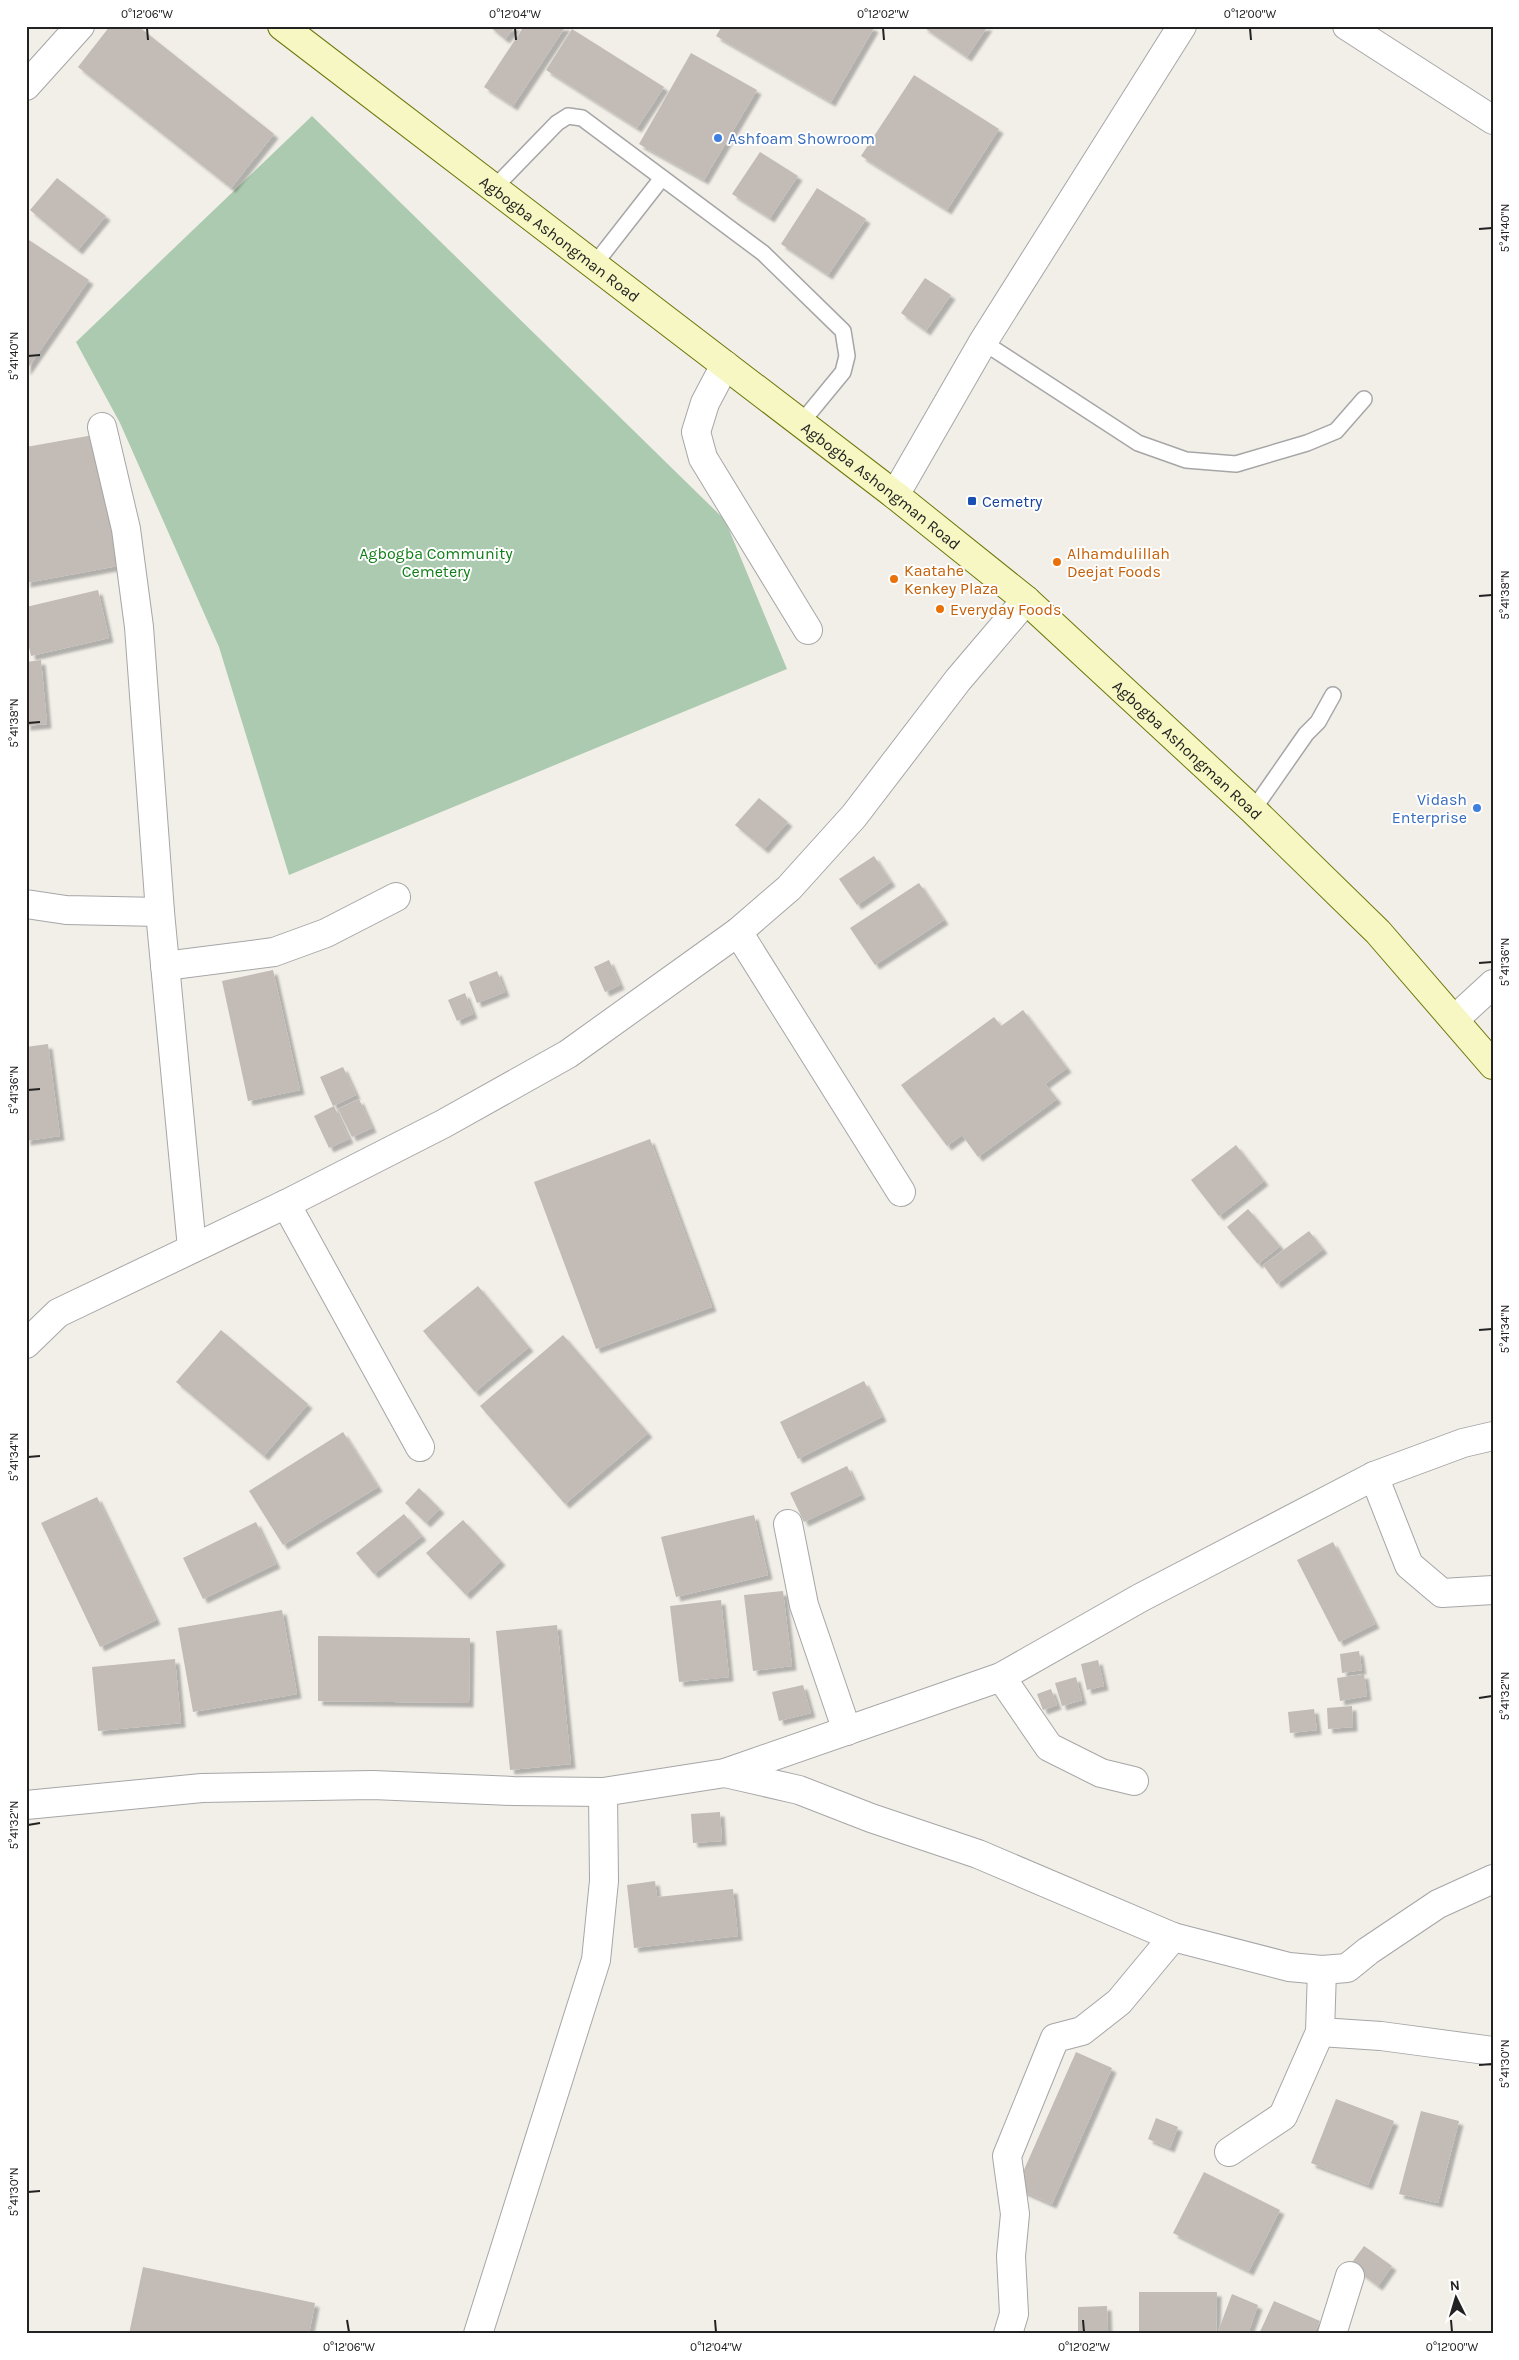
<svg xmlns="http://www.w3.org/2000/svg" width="1519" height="2360" font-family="Karla,sans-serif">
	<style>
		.cemetery { fill: #abcaaf }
		.building { fill: #c2bbb6; filter: url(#shadow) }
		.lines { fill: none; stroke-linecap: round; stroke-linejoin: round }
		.lane-casing { stroke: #a6a6a6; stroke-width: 18 }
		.street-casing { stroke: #a6a6a6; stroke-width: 30 }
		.secondary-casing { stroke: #6f780a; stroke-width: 30 }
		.lane { stroke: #fff; stroke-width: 15 }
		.street { stroke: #fff; stroke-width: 28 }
		.secondary { stroke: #f6f7c2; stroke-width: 28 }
		.ticks { fill: none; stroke: #222; stroke-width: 2 }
		.shop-dot { fill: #3f7fe0; stroke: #fff; stroke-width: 2 }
		.transit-dot { fill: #1a4fb4; stroke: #fff; stroke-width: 2 }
		.food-dot { fill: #e8710a; stroke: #fff; stroke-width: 2 }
		.labels { text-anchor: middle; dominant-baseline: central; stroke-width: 4; stroke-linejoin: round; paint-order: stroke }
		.shop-label { font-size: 16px; fill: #366cbe; stroke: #fff; text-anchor: start }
		.street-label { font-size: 16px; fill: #222; stroke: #fff }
		.transit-label { font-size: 16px; fill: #164399; stroke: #fff; text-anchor: start }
		.park-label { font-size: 16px; fill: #117f17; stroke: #fff }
		.food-label { font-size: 16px; fill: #c56008; stroke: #fff; text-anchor: start }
		.neatline { fill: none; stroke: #222; stroke-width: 2 }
		.ticks-label { font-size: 12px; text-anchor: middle; fill: #222 }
	</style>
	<defs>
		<filter id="shadow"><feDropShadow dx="4.5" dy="4.5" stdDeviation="1" flood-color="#0004"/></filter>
	</defs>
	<rect width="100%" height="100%" fill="#f2efe9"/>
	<path class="cemetery" d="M312,116L725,520L787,669L289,875L219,647L120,423L76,342Z"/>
	<g class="building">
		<path d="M110,26H138L274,134L231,188L78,67Z"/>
		<path d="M489,26H516L505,39Z"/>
		<path d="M524,26H566L513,106L484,87Z"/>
		<path d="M722,26H871L874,28L831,102L716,36Z"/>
		<path d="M922,26H988L967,57Z"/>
		<path d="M572,29L664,87L637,128L546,70Z"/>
		<path d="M691,53L757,90L704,180L639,144Z"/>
		<path d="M914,75L999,129L947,210L861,156Z"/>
		<path d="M760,152L798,176L770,218L732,194Z"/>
		<path d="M57,178L106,216L78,250L30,210Z"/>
		<path d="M817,188L866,219L828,275L781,244Z"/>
		<path d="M26,238L89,280L26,371Z"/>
		<path d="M925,278L951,295L926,331L901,313Z"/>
		<path d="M99,434L123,565L26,583V447Z"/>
		<path d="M98,590L109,638L31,656L26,633V607Z"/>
		<path d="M41,660L47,724L26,726V662Z"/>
		<path d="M759,798L788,822L764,849L735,825Z"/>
		<path d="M874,856L891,882L857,905L839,879Z"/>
		<path d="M919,883L944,920L875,965L850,928Z"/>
		<path d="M609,960L620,985L605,992L594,967Z"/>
		<path d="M273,970L300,1090L248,1101L222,981Z"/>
		<path d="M497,971L505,992L477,1003L469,982Z"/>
		<path d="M465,993L473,1014L457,1021L448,1000Z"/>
		<path d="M1023,1010L1067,1068L1045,1084L1057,1099L978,1157L962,1135L947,1146L901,1085L994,1017L1001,1026Z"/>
		<path d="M48,1044L60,1136L26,1141V1047Z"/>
		<path d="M343,1067L356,1095L333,1106L320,1077Z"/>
		<path d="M359,1099L372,1128L352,1137L338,1109Z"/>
		<path d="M334,1106L349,1139L329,1148L314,1116Z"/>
		<path d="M650,1139L712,1307L596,1349L534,1182Z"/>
		<path d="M1236,1145L1264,1181L1219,1216L1191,1180Z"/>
		<path d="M1248,1209L1280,1246L1258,1264L1227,1227Z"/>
		<path d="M1309,1231L1323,1249L1277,1284L1263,1265Z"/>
		<path d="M478,1286L529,1347L475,1392L423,1331Z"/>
		<path d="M221,1330L308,1404L264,1456L176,1382Z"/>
		<path d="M563,1335L648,1433L565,1504L480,1406Z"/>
		<path d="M864,1381L882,1417L798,1459L780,1422Z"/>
		<path d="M343,1432L378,1487L283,1545L249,1491Z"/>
		<path d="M847,1466L861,1495L804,1522L790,1493Z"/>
		<path d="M419,1488L440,1509L426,1523L405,1503Z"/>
		<path d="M97,1497L156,1620L100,1647L41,1523Z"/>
		<path d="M404,1514L422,1536L374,1574L356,1553Z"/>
		<path d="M754,1515L768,1575L676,1597L661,1537Z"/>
		<path d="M463,1520L501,1561L466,1595L426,1553Z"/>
		<path d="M256,1522L276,1564L203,1599L183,1558Z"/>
		<path d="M1333,1542L1375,1624L1339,1642L1297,1560Z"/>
		<path d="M783,1591L792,1666L753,1671L744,1595Z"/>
		<path d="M721,1600L729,1677L679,1682L670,1606Z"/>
		<path d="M282,1610L297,1694L193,1712L178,1628Z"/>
		<path d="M557,1625L571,1764L510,1770L496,1631Z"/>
		<path d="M318,1636L470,1638L469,1703L318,1701Z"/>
		<path d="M1359,1651L1362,1670L1342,1673L1340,1654Z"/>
		<path d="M175,1659L181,1723L98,1731L92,1667Z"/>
		<path d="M1098,1660L1104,1686L1087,1690L1081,1664Z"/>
		<path d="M1364,1674L1367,1696L1340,1701L1337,1678Z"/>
		<path d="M1076,1677L1082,1700L1062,1706L1055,1683Z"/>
		<path d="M803,1685L811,1713L779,1721L772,1692Z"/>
		<path d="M1051,1689L1057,1705L1043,1710L1037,1694Z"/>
		<path d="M1352,1706L1353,1727L1328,1729L1327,1708Z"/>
		<path d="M1314,1709L1317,1730L1290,1733L1288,1712Z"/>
		<path d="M720,1812L722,1841L693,1843L691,1814Z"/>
		<path d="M655,1881L657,1897L733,1889L738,1936L634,1948L627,1885Z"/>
		<path d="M1076,2052L1112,2068L1052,2204L1016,2188Z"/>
		<path d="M1336,2099L1394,2121L1368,2185L1311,2163Z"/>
		<path d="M1421,2111L1459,2121L1438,2203L1399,2194Z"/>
		<path d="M1156,2118L1178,2127L1170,2148L1148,2139Z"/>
		<path d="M1204,2172L1280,2210L1249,2271L1173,2233Z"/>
		<path d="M1364,2246L1392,2266L1378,2286L1350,2265Z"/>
		<path d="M143,2267L315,2303L309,2334H129Z"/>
		<path d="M1139,2292H1217L1216,2334H1139Z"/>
		<path d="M1232,2294L1258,2305L1248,2334H1217Z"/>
		<path d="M1274,2301L1320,2321L1314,2334H1259Z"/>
		<path d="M1107,2306L1108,2334H1078V2307Z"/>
	</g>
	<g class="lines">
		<g class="lane-casing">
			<g id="lane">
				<path d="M494,188L557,123L568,116L582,118L763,253L843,331L847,356L843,372L801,423"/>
				<path d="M594,265L662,178"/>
				<path d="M983,342L1138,443L1186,460L1236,464L1307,443L1336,431L1364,399"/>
				<path d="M1253,810L1306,734L1318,722L1333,695"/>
			</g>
		</g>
		<g class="street-casing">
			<g id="street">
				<path d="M1347,26L1493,120"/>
				<path d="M26,86L80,26"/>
				<path d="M725,365L705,403L696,432L703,458L808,630"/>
				<path d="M102,427L126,529L139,627L160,912L192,1248"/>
				<path d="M895,495L983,342L1182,26"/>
				<path d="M26,904L66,910L160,912"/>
				<path d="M738,932L901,1192"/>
				<path d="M165,966L274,952L326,933L396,897"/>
				<path d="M1455,1019L1493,984"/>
				<path d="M286,1204L420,1447"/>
				<path d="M26,1344L58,1313L286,1204L443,1124L568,1054L738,932L789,888L854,816L958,680L1026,600"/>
				<path d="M1374,1476L1409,1565L1442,1593L1493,1590"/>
				<path d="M788,1524L804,1605L847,1731"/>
				<path d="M1001,1677L1049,1747L1101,1773L1134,1781"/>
				<path d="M725,1773L799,1790L871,1818L978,1854L1173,1937L1289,1967L1322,1970L1347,1968L1368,1951L1438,1904L1493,1879"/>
				<path d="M26,1805L202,1788L373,1785L513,1791L603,1792L725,1773L1001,1677L1140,1598L1374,1476L1463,1443L1493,1436"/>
				<path d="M1320,2032L1381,2036L1493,2051"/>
				<path d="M1229,2152L1283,2116L1320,2032L1322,1970"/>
				<path d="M478,2334L596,1960L604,1881L603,1792"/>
				<path d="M1008,2334L1014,2314L1011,2256L1015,2214L1007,2156L1055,2038L1082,2031L1119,2002L1173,1937"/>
				<path d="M1332,2334L1350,2276"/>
			</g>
		</g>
		<g class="secondary-casing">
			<g id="secondary">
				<path id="s1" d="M282,26L895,495L1026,600L1253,810L1378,932L1493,1065"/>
			</g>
		</g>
		<use href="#lane" class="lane"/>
		<use href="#street" class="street"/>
		<use href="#secondary" class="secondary"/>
	</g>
	<path class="ticks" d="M147,28L148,40M515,28L516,40M883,28L884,40M1250,28L1251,40M1479,229L1492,228M28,356L40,355M1479,596L1492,595M28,723L40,722M1479,963L1492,962M28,1090L40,1089M1479,1330L1492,1329M28,1457L40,1456M1479,1698L1492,1696M28,1825L40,1823M1479,2065L1492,2064M28,2192L40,2191M347,2320L349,2332M715,2320L716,2332M1083,2320L1084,2332M1451,2320L1452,2332"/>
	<g class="shop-dot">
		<circle cx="718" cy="138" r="5"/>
		<circle cx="1477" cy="808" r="5"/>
	</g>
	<rect class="transit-dot" x="967" y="496" width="10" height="10" rx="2.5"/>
	<g class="food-dot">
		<circle cx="1057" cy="562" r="5"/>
		<circle cx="894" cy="579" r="5"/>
		<circle cx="940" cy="609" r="5"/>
	</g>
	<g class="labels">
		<g class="shop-label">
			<text x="728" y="138">Ashfoam Showroom</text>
			<text x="1467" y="799" text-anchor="end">Vidash<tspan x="1467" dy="18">Enterprise</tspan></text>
		</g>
		<g class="street-label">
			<text stroke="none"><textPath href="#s1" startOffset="350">Agbogba Ashongman Road</textPath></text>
			<text stroke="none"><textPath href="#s1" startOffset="755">Agbogba Ashongman Road</textPath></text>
			<text stroke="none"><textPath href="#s1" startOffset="1160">Agbogba Ashongman Road</textPath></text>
		</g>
		<g class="transit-label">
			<text x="982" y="501">Cemetry</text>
		</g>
		<g class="park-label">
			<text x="436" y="553">Agbogba Community<tspan x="436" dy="18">Cemetery</tspan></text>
		</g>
		<g class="food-label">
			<text x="1067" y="553">Alhamdulillah<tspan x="1067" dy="18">Deejat Foods</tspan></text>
			<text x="904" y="570">Kaatahe<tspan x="904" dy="18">Kenkey Plaza</tspan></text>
			<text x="950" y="609">Everyday Foods</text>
		</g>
	</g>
	<rect width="1519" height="2360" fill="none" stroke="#ffffff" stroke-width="55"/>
	<g transform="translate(1456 2298) rotate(355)" stroke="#ffffff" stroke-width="4" paint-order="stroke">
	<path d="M0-4L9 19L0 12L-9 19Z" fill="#222222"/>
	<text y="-8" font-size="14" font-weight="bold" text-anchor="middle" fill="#222222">N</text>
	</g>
	<rect x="28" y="28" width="1464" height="2304" class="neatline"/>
	<g class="ticks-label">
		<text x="147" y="18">0°12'06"W</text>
		<text x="515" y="18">0°12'04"W</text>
		<text x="883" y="18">0°12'02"W</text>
		<text x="1250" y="18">0°12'00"W</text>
		<text transform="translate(1505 228) rotate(-90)" y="4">5°41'40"N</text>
		<text transform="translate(14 356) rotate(-90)" y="4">5°41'40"N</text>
		<text transform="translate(1505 595) rotate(-90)" y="4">5°41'38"N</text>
		<text transform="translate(14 723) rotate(-90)" y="4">5°41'38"N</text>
		<text transform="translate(1505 962) rotate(-90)" y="4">5°41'36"N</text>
		<text transform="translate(14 1090) rotate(-90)" y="4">5°41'36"N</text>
		<text transform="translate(1505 1329) rotate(-90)" y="4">5°41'34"N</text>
		<text transform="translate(14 1457) rotate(-90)" y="4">5°41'34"N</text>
		<text transform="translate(1505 1696) rotate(-90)" y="4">5°41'32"N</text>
		<text transform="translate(14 1825) rotate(-90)" y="4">5°41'32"N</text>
		<text transform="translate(1505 2064) rotate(-90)" y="4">5°41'30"N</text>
		<text transform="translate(14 2192) rotate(-90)" y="4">5°41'30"N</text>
		<text x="349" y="2351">0°12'06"W</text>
		<text x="716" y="2351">0°12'04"W</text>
		<text x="1084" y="2351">0°12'02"W</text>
		<text x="1452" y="2351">0°12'00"W</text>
	</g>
</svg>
